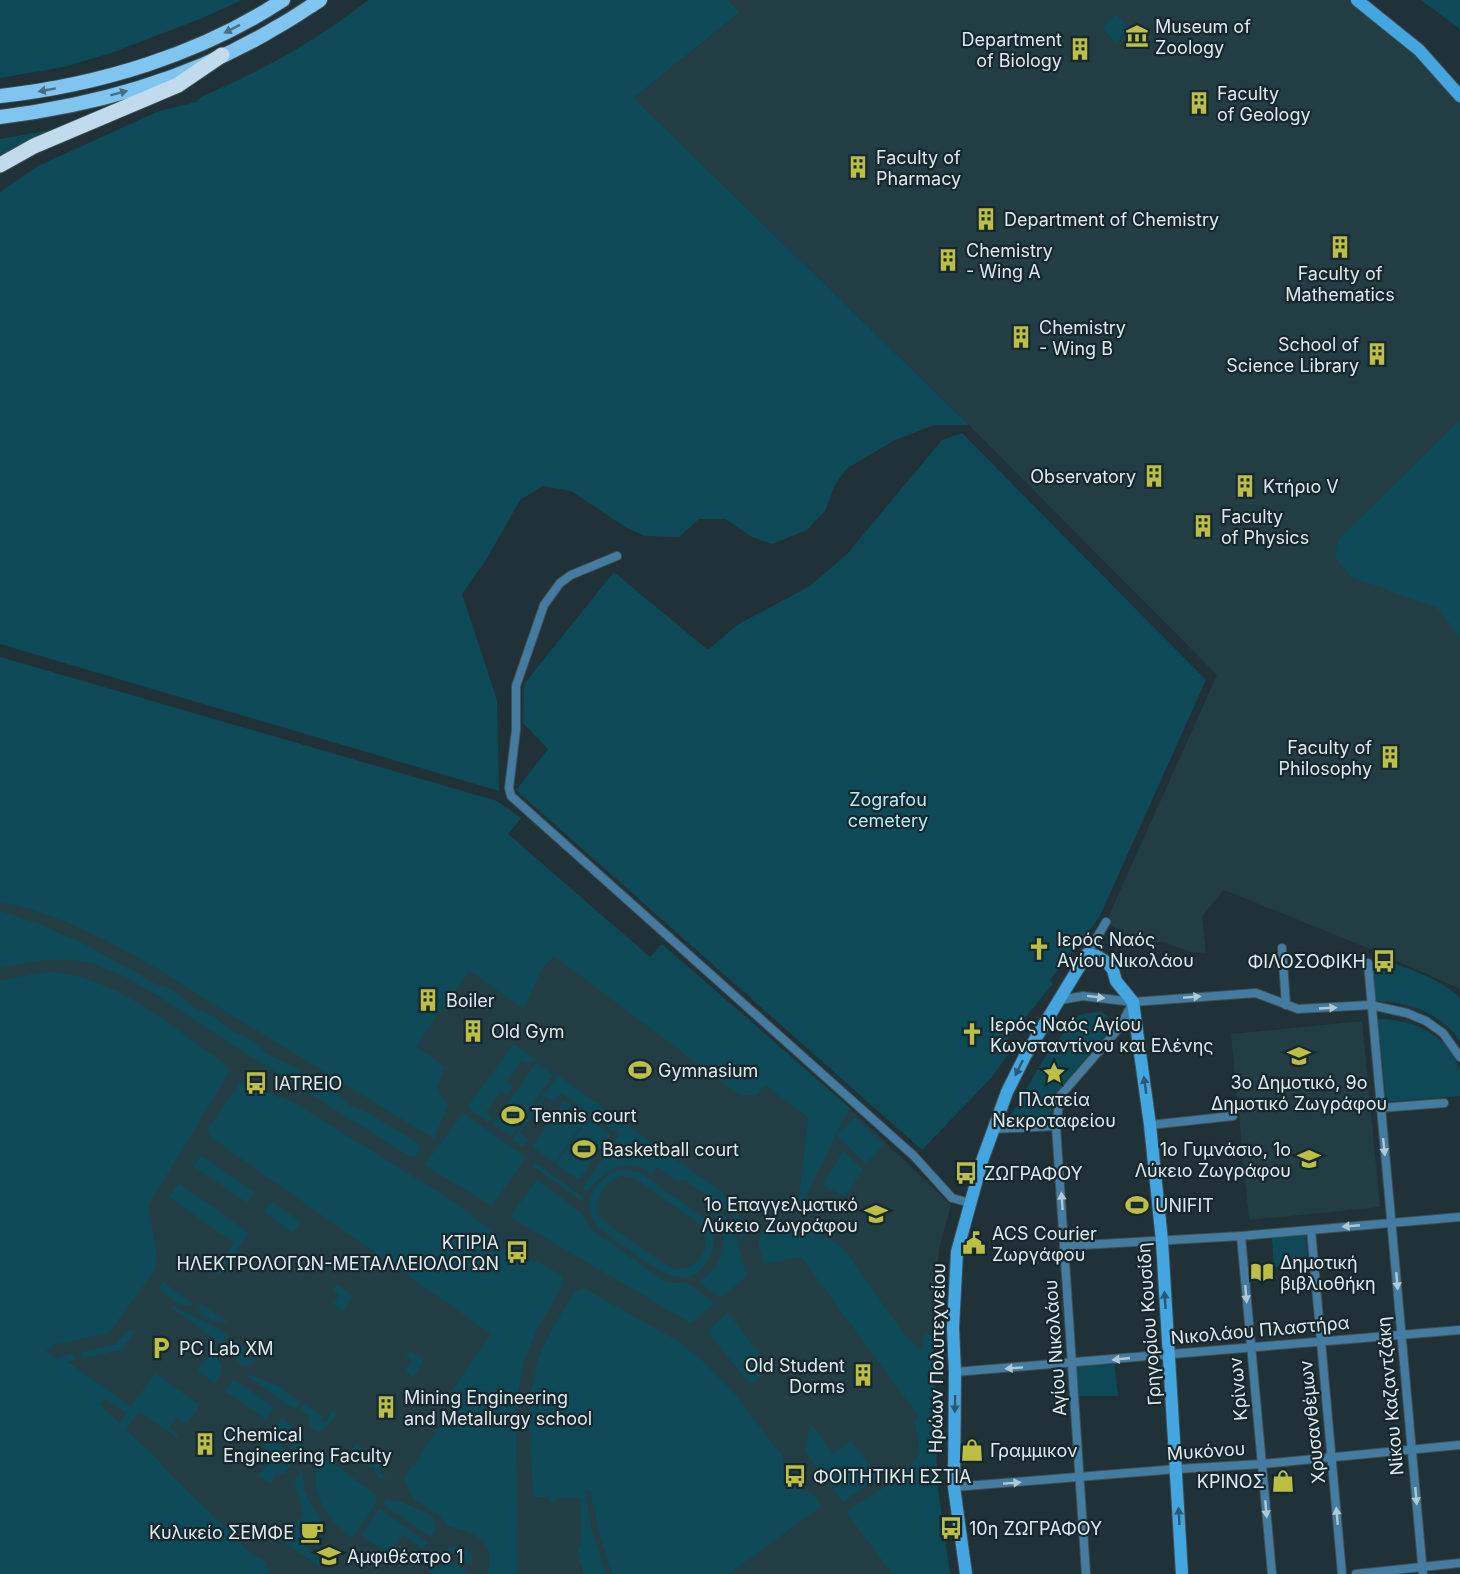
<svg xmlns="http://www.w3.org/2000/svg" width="1460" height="1574" font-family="Inter,sans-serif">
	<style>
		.built { fill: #223d43 }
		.green { fill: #0e4957; fill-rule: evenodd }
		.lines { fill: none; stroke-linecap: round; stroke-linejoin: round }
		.street-casing { stroke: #3f4f54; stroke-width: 10 }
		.secondary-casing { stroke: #3f4f54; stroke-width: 14 }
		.primary-casing { stroke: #3f4f54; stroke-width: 16 }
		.highway-casing { stroke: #3f4f54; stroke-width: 17 }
		.street { stroke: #437ca0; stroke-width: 8 }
		.secondary { stroke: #44a6e1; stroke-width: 12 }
		.primary { stroke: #80c4f0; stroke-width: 14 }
		.highway { stroke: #c1dbed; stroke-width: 15 }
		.oneway { fill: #466e85 }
		.oneway2 { fill: #b0c9d6 }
		.oneway3 { fill: #285a75 }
		.labels { text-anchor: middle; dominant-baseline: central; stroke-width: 4.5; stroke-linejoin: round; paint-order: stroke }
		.poi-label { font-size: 18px; fill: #dfeaed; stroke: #16282d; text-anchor: start }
		.park-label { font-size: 18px; fill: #b4ecfc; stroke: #16282d }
		.street-label { font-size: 18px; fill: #dfeaed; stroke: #16282d }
	</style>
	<rect width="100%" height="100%" fill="#203237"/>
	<g class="built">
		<path d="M728,0H1349L1448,82L1460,96V989L1370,949L1224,890L1202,916L1206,953L1190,952L1164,942H1139L1106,922L1217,675L969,425L634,98L740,12Z"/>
		<path d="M0,657L497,801L521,818L508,834L650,957L662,944L850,1108L951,1205L939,1249L933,1320L937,1482L950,1574H0Z"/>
		<path d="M1362,1021L1380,1207L1249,1220L1231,1034Z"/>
	</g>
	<g class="green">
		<path d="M0,0H242L200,19L111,53L64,67L0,78Z"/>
		<path d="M368,0H728L740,12L634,98L969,425H934L895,440L846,469L835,485L825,511L807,530L772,544L752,537L725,519H699L679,537L645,536L625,527L571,491L543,486L520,500L486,560L462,594L497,700L499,791L0,644V192L38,166L159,111L196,102L201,97C261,71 317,41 368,0Z"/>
		<path d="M1421,0H1460V29Z"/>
		<path d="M1116,14L1130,29L1116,43L1102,28Z"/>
		<path d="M57,129L0,157V139Z"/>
		<path d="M1460,420V637L1437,608L1351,577L1335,557L1339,539Z"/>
		<path d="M962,433L1206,680L1099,918L1050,980L1053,984L1002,1046L1009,1053L992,1077L922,1150L516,790L548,749L523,723L524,684L614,572L708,650L737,625L810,586L848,553L942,440Z"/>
		<path d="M0,657L497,801L521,818L508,834L650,957L662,944L850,1108L836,1135L855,1117L884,1145L866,1164L836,1135L797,1213L808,1118L765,1085L757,1095H739L554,956L541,970L524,1009L469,971L416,1046L445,1067L437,1088L448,1105L434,1139C365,1097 297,1055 228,1013C156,968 85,919 0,902Z"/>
		<path d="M0,911L39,924L83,943L158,985L173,990L194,1007L215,1017L231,1030L252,1040L267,1054L298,1069L311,1082L338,1094L351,1106L369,1113L418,1143L420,1149L418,1154L413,1157L409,1156C342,1114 275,1072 209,1030C175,1008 129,973 90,963C61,956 28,961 0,968Z"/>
		<path d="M1373,956C1402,967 1438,976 1460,998V1040C1438,1012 1410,1002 1375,1001Z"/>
		<path d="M51,972C117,977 169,1025 221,1061L230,1071L148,1206L157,1257L156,1269L109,1333L56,1344L46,1351L54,1359L74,1353L76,1360L68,1362L131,1406L155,1373L200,1405L187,1424L177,1418L169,1428L179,1435L177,1438L139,1412L126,1430L161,1462L160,1464L222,1524L240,1537L238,1541L251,1553L267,1563L265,1567L272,1574H0V981L38,973ZM105,1399L126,1413L120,1423L100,1405Z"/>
		<path d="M1101,1011L1108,1017L1110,1026L1106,1034L1054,1095L1050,1120L1010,1123L1011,1115L1048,1052L1079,1015Z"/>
		<path d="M1378,1019C1413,1019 1450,1035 1460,1072C1460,1079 1460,1089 1460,1096L1386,1102Z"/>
		<path d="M514,1044L722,1192L741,1217L745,1251L736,1222L730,1212L684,1180H675L657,1167L652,1174C625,1155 604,1170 587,1193L582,1189L619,1135L561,1093L555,1101L546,1096L520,1133L528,1139L523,1147L512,1140L557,1076L533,1059L529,1064L522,1060L507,1082L513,1087L508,1095L501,1091L486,1112L492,1117L488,1122L467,1107Z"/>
		<path d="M536,1063L553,1075L511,1136L493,1124Z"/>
		<path d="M243,1079L278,1097L293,1102L451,1200L500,1237L502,1248L525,1262L532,1259L562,1275L563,1285L536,1332L524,1361L516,1405L518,1574H487C498,1539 473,1533 447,1526L440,1516L414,1499L403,1479L412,1465L414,1466L421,1456L420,1455L454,1406L445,1400L491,1334L210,1137L207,1129Z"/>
		<path d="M564,1101L587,1117L555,1163L532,1147Z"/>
		<path d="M463,1113L526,1157L492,1206L424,1165Z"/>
		<path d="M588,1118L611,1134L579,1180L556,1164Z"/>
		<path d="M843,1151L863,1170L845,1197L822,1185Z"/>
		<path d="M201,1155L254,1192L247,1203L193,1166Z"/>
		<path d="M535,1163L584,1198L582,1201L533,1166Z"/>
		<path d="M623,1170L640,1172L707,1220C716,1232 716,1247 709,1259C687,1298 652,1266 628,1249C617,1241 600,1233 593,1220C581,1198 601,1173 623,1170ZM621,1176L634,1178L701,1225C715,1249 694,1278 667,1266L600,1218C593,1201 604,1182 621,1176Z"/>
		<path d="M537,1179L581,1213L591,1229L667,1283H687L715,1303L690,1323L510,1217Z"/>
		<path d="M179,1183L249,1233L219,1276L214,1272L234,1243L169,1197Z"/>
		<path d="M271,1201L301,1222L293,1233L264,1212Z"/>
		<path d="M708,1204L726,1216L733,1226L747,1276L721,1298L698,1282C725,1266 732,1236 711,1212L703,1211Z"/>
		<path d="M778,1225C804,1224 823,1233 843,1248L905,1335L921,1351L924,1333L933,1334L937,1482L950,1574H892L846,1512C863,1500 908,1475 916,1458C921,1446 917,1433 914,1421L919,1417L801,1257L764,1264C758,1244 751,1230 778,1225Z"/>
		<path d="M1306,1235L1308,1264L1274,1267L1272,1238Z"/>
		<path d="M163,1282L194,1304L190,1307L177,1303L161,1291L160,1287Z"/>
		<path d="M337,1284L351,1295V1299L342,1311L333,1304L339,1295L333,1290Z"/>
		<path d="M582,1287L678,1341L703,1361L734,1393L784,1458L783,1466L801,1490L811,1492L822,1506L730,1573L731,1574H612L598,1529L590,1490H585L592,1530L606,1574H583L582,1563L579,1562L578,1546H581L580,1498H558V1501L550,1502L549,1497H533C532,1459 526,1414 534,1376C540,1346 558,1319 574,1293Z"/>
		<path d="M199,1302L230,1324C219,1324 204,1319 198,1309Z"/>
		<path d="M170,1305L214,1326L228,1336L222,1344L170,1307Z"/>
		<path d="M728,1312L771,1369L750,1384L709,1334L710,1329Z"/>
		<path d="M128,1329L134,1333L122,1350L83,1358L81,1352L116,1344Z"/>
		<path d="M231,1337L249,1351L247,1354L251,1357L261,1343L265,1346L251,1365L243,1366L237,1361L234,1349L230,1348L227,1343Z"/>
		<path d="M409,1350L422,1358L423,1362L414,1377L405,1371L412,1361L405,1356Z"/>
		<path d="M211,1351C223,1364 225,1369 215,1384L197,1371Z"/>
		<path d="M1114,1360L1118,1396H1076L1074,1365Z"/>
		<path d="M245,1373L279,1386L301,1402L295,1410L244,1374Z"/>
		<path d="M234,1379L274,1407L266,1419L225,1391Z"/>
		<path d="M304,1403L323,1417L321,1420L324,1423L333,1410L337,1413L324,1430L316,1432L310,1427L307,1414L304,1413L300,1409Z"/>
		<path d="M282,1417L296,1431L304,1446L284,1475L278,1472L270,1484L258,1476L273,1456L261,1447L268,1437L288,1451L296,1441L276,1427Z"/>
		<path d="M811,1424L833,1454L851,1441L878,1478L843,1502L804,1451Z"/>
		<path d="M355,1443L385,1461L378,1471L387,1478L383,1480L379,1479L373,1467C360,1462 346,1463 355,1443Z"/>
		<path d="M322,1455L376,1495V1504L352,1538C326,1519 304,1487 322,1455Z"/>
		<path d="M302,1470L305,1493L324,1524L321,1527L313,1521L299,1542L324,1560L319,1567L273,1534C281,1524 295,1526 303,1516L294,1482Z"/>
		<path d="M387,1499L402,1502L433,1516L436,1529L432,1538L383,1504Z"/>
		<path d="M380,1509L428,1543L423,1549L403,1535L389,1554L361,1535Z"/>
		<path d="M456,1546L463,1547L472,1554V1567L446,1548Z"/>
		<path d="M448,1561H453L470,1574H428L434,1565L440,1568Z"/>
	</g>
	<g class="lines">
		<g class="street-casing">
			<g id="street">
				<path d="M617,556L571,575L560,583L544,605L516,686V730L509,788L511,796L914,1156L952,1198L970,1203"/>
				<path d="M1282,948L1286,1005"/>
				<path d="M1087,954L1106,922"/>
				<path d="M1368,963L1423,1574"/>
				<path d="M1060,1000L1083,996L1133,1002L1256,993L1298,1009L1370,1005L1407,1013L1426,1021L1443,1033L1460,1057"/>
				<path d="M1380,1108L1444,1103"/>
				<path d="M1150,1125L1233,1116"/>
				<path d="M993,1129L1056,1126"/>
				<path d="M1311,1230L1342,1574"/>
				<path d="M1241,1236L1272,1574"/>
				<path d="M1065,1246L1241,1236L1460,1217"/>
				<path d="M955,1372L1460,1330"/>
				<path d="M954,1487L1177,1469L1262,1464L1460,1445"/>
				<path d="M1086,1574L1056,1126L1060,1096L1120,1027L1133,1002"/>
				<path d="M1356,1574L1460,1563"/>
			</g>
		</g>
		<g class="secondary-casing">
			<g id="secondary">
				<path d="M1357,0L1419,50L1460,96"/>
				<path d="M966,1574L954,1487L955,1372L953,1328L957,1252L982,1161L1007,1092L1025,1056L1087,954L1097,956L1108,963L1113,970L1116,981L1133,1002L1150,1125L1162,1241L1182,1574"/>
			</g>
		</g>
		<g class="primary-casing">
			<g id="primary">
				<path d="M0,96C99,85 199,55 283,0"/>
				<path d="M0,117C97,105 193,78 277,27C292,19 306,9 320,0"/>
			</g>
		</g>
		<g class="highway-casing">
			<path id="highway" d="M0,165L34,146L178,85L222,55"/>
		</g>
		<use href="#street" class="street"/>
		<use href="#secondary" class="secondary"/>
		<use href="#primary" class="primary"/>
		<use href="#highway" class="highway"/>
	</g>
	<defs><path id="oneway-solid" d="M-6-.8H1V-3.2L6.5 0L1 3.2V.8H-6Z" transform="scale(1.5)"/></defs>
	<g class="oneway">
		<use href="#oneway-solid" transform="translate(232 29) rotate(153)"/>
		<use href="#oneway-solid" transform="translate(47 90) rotate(170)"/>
		<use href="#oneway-solid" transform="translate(119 93) rotate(-15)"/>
	</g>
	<g class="oneway2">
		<use href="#oneway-solid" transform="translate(1096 997) rotate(7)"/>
		<use href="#oneway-solid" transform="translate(1192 997) rotate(-4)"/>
		<use href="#oneway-solid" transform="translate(1328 1008) rotate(-3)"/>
		<use href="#oneway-solid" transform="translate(1384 1147) rotate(84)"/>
		<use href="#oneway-solid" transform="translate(1062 1201) rotate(-94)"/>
		<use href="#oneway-solid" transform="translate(1351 1226) rotate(175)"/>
		<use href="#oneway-solid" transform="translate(1397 1281) rotate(85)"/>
		<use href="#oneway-solid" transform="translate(1246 1294) rotate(85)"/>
		<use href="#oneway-solid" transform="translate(1121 1359) rotate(174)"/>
		<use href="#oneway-solid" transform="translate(1014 1368) rotate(176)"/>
		<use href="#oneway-solid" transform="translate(1012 1483) rotate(-4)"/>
		<use href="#oneway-solid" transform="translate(1416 1496) rotate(85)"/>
		<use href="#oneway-solid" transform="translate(1266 1509) rotate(85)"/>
		<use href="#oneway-solid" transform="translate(1337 1516) rotate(-95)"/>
	</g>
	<g class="oneway3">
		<use href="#oneway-solid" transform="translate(1019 1068) rotate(116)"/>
		<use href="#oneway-solid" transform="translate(1145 1085) rotate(-98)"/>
		<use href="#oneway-solid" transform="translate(1165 1300) rotate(-94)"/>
		<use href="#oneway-solid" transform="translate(955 1404) rotate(91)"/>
		<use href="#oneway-solid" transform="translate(1179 1516) rotate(-93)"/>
	</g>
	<defs>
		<g id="museum-bare" transform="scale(1.8)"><path d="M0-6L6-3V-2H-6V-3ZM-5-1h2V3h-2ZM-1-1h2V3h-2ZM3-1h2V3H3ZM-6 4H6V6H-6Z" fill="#bcbf44" stroke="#16282d" stroke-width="2.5" paint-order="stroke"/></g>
		<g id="building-bare" transform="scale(1.8)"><path d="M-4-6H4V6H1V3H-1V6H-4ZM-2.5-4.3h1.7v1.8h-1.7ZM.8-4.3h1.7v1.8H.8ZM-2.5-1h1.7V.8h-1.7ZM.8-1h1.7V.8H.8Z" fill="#bcbf44" stroke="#16282d" stroke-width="2.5" paint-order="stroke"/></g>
		<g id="church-bare" transform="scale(1.8)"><path d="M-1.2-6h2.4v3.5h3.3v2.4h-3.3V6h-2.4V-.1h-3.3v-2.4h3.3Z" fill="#bcbf44" stroke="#16282d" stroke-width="2.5" paint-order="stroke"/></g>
		<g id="bus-bare" transform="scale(1.8)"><path d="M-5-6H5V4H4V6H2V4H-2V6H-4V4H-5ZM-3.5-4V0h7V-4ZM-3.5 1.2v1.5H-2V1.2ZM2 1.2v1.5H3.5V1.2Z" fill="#bcbf44" stroke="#16282d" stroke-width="2.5" paint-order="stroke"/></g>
		<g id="school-bare" transform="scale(1.8)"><path d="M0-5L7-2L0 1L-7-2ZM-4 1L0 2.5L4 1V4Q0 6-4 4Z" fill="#bcbf44" stroke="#16282d" stroke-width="2.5" paint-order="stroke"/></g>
		<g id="stadium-bare" transform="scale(1.8)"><path d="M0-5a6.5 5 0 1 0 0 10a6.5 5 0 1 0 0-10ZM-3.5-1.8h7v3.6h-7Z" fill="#bcbf44" stroke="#16282d" stroke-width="2.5" paint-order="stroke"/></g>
		<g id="sight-bare" transform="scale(1.8)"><path d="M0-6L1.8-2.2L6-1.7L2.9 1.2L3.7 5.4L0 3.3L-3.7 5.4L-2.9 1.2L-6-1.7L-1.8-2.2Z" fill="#bcbf44" stroke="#16282d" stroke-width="2.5" paint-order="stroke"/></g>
		<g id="civic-bare" transform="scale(1.8)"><path d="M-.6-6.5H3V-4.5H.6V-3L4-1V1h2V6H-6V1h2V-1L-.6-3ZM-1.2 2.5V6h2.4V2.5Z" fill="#bcbf44" stroke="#16282d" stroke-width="2.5" paint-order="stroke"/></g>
		<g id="library-bare" transform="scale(1.8)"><path d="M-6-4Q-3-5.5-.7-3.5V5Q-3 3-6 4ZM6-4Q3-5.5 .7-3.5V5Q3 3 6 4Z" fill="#bcbf44" stroke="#16282d" stroke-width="2.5" paint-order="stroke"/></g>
		<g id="parking-bare" transform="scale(1.8)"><path d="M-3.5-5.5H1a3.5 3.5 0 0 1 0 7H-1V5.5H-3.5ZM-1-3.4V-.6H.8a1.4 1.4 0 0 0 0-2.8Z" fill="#bcbf44" stroke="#16282d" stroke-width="2.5" paint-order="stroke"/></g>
		<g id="shop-bare" transform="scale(1.8)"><path d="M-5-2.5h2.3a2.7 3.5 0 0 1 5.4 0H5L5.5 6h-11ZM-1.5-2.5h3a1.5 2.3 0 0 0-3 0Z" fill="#bcbf44" stroke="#16282d" stroke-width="2.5" paint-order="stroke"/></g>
		<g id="cafe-bare" transform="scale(1.8)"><path d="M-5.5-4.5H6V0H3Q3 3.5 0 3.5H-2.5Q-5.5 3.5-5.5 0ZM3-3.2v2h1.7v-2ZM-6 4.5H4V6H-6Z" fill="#bcbf44" stroke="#16282d" stroke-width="2.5" paint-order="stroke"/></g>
		<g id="university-bare" transform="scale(1.8)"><path d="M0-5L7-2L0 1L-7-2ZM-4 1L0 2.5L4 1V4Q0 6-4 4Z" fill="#bcbf44" stroke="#16282d" stroke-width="2.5" paint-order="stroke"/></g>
	</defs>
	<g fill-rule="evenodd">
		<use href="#museum-bare" x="1137" y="36"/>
		<use href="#building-bare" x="1080" y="49"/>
		<use href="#building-bare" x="1199" y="103"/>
		<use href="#building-bare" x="858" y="167"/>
		<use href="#building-bare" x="986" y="219"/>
		<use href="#building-bare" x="1340" y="247"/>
		<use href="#building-bare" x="948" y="260"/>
		<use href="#building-bare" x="1021" y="337"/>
		<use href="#building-bare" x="1377" y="354"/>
		<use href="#building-bare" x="1154" y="476"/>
		<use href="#building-bare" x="1245" y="486"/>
		<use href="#building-bare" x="1203" y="526"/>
		<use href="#building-bare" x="1390" y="757"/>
		<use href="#church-bare" x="1039" y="949"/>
		<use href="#bus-bare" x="1384" y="961"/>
		<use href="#building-bare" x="428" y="1000"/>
		<use href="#building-bare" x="473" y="1031"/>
		<use href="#church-bare" x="972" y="1034"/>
		<use href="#school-bare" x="1299" y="1056"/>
		<use href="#stadium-bare" x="640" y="1070"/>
		<use href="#sight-bare" x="1054" y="1073"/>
		<use href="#bus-bare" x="256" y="1083"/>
		<use href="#stadium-bare" x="513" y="1115"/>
		<use href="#stadium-bare" x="584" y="1149"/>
		<use href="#school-bare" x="1309" y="1159"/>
		<use href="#bus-bare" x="966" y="1173"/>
		<use href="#stadium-bare" x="1137" y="1205"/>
		<use href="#school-bare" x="876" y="1214"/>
		<use href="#civic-bare" x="974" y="1243"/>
		<use href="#bus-bare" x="517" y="1252"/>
		<use href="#library-bare" x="1262" y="1272"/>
		<use href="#parking-bare" x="161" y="1348"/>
		<use href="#building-bare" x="863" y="1375"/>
		<use href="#building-bare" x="386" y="1407"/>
		<use href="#building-bare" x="205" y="1444"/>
		<use href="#shop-bare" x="972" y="1450"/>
		<use href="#bus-bare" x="795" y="1476"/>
		<use href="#shop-bare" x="1283" y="1481"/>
		<use href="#bus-bare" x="951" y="1528"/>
		<use href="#cafe-bare" x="312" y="1532"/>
		<use href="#university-bare" x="329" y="1556"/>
	</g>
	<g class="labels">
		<g class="poi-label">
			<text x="1155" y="26">Museum of<tspan x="1155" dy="21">Zoology</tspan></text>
			<text x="1062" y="39" text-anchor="end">Department<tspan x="1062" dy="21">of Biology</tspan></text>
			<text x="1217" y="93">Faculty<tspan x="1217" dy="21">of Geology</tspan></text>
			<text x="876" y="157">Faculty of<tspan x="876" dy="21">Pharmacy</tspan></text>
			<text x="1004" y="219">Department of Chemistry</text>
			<text x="966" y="250">Chemistry<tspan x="966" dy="21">- Wing Α</tspan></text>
			<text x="1340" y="273" text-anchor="middle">Faculty of<tspan x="1340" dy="21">Mathematics</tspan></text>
			<text x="1039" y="327">Chemistry<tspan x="1039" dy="21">- Wing Β</tspan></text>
			<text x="1359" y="344" text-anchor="end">School of<tspan x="1359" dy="21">Science Library</tspan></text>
			<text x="1136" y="476" text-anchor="end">Observatory</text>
			<text x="1263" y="486">Κτήριο V</text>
			<text x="1221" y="516">Faculty<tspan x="1221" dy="21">of Physics</tspan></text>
			<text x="1372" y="747" text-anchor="end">Faculty of<tspan x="1372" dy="21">Philosophy</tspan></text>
			<text x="1057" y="939">Ιερός Ναός<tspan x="1057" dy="21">Αγίου Νικολάου</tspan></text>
			<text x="1366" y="961" text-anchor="end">ΦΙΛΟΣΟΦΙΚΗ</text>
			<text x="446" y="1000">Boiler</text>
			<text x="990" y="1024">Ιερός Ναός Αγίου<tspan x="990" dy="21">Κωνσταντίνου και Ελένης</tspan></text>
			<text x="491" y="1031">Old Gym</text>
			<text x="658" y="1070">Gymnasium</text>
			<text x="1299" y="1082" text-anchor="middle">3ο Δημοτικό, 9ο<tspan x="1299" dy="21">Δημοτικό Ζωγράφου</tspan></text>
			<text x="274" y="1083">IATREIO</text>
			<text x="1054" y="1099" text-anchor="middle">Πλατεία<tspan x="1054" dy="21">Νεκροταφείου</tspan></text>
			<text x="531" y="1115">Tennis court</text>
			<text x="602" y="1149">Basketball court</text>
			<text x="1291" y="1149" text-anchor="end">1ο Γυμνάσιο, 1ο<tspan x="1291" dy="21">Λύκειο Ζωγράφου</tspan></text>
			<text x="984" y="1173">ΖΩΓΡΑΦΟΥ</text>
			<text x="858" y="1204" text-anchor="end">1ο Επαγγελματικό<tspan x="858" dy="21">Λύκειο Ζωγράφου</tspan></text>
			<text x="1155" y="1205">UNIFIT</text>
			<text x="992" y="1233">ACS Courier<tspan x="992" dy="21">Ζωργάφου</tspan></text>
			<text x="499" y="1242" text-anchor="end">ΚΤΙΡΙΑ<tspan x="499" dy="21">ΗΛΕΚΤΡΟΛΟΓΩΝ-ΜΕΤΑΛΛΕΙΟΛΟΓΩΝ</tspan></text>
			<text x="1280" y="1262">Δημοτική<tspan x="1280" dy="21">βιβλιοθήκη</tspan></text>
			<text x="179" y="1348">PC Lab ΧΜ</text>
			<text x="845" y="1365" text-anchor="end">Old Student<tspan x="845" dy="21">Dorms</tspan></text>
			<text x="404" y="1397">Mining Engineering<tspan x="404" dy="21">and Metallurgy school</tspan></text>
			<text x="223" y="1434">Chemical<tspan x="223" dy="21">Engineering Faculty</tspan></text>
			<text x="990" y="1450">Γραμμικον</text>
			<text x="813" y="1476">ΦΟΙΤΗΤΙΚΗ ΕΣΤΙΑ</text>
			<text x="1265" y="1481" text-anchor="end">ΚΡΙΝΟΣ</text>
			<text x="969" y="1528">10η ΖΩΓΡΑΦΟΥ</text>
			<text x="294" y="1532" text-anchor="end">Κυλικείο ΣΕΜΦΕ</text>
			<text x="347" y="1556">Αμφιθέατρο 1</text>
		</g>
		<g class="park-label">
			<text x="888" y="799">Zografou<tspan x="888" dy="21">cemetery</tspan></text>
		</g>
		<g class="street-label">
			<text transform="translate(1149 1324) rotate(-94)">Γρηγορίου Κουσίδη</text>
			<text transform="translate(1260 1330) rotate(-5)">Νικολάου Πλαστήρα</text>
			<text transform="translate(1055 1348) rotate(-94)">Αγίου Νικολάου</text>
			<text transform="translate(937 1358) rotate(-89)">Ηρώων Πολυτεχνείου</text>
			<text transform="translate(1238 1389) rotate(-95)">Κρίνων</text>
			<text transform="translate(1390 1396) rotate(-95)">Νίκου Καζαντζάκη</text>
			<text transform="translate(1312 1422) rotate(-96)">Χρυσανθέμων</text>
			<text transform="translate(1206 1451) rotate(-4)">Μυκόνου</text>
		</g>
	</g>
</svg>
